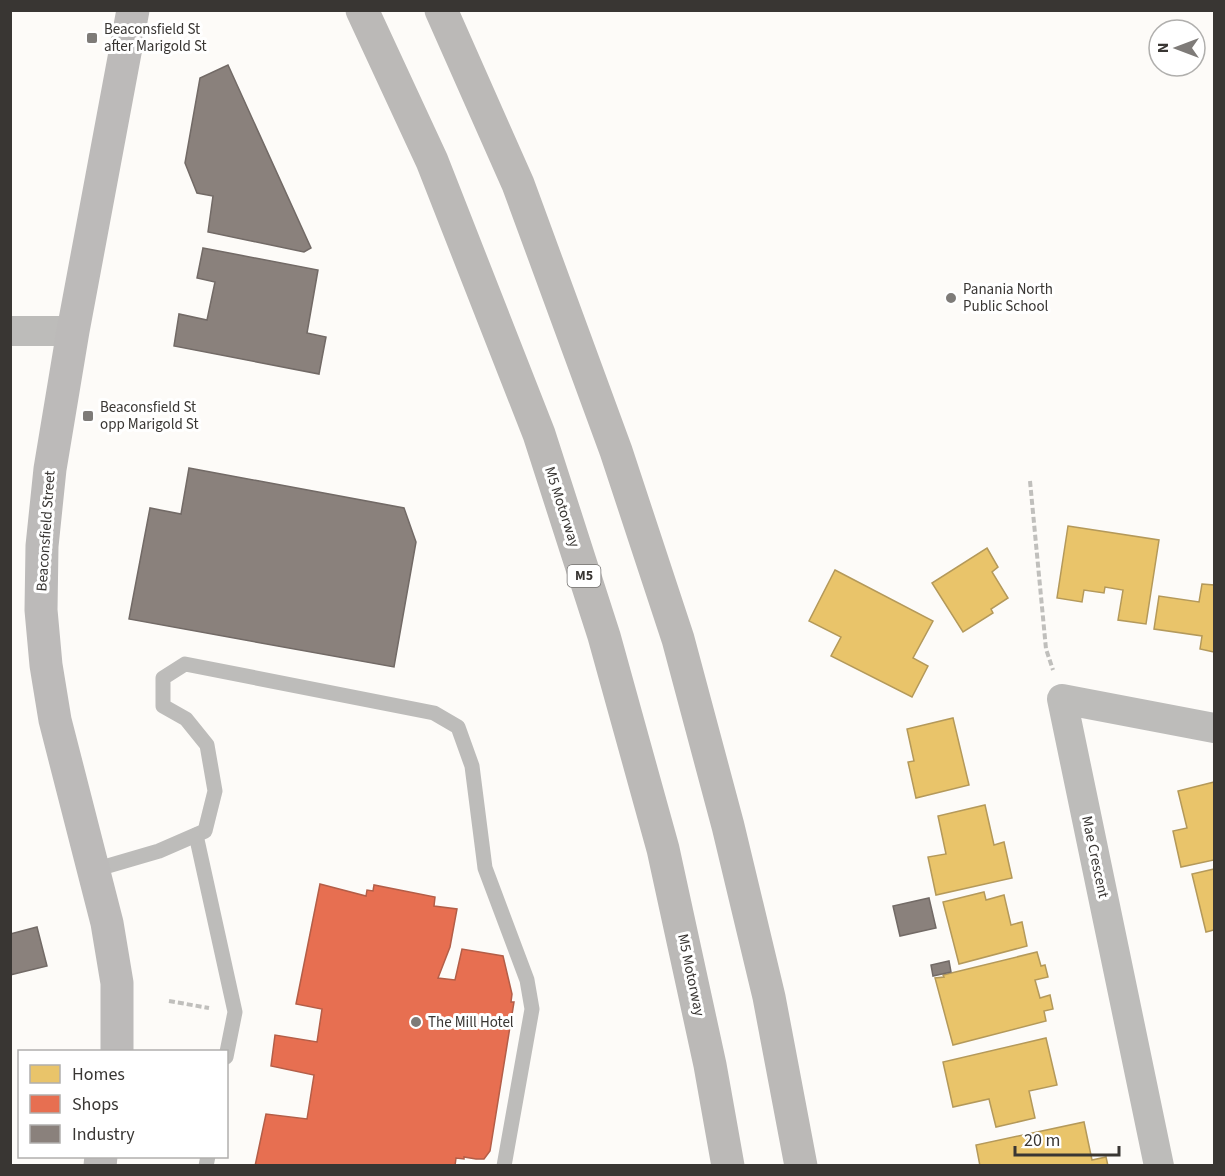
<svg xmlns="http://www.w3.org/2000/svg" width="1225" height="1176" font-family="'Source Sans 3',sans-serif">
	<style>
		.homes { fill: #e9c46a; stroke: #b4995a; stroke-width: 1.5 }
		.shops { fill: #e76f51; stroke: #b35e48; stroke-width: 1.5 }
		.industry { fill: #8a817c; stroke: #726a66; stroke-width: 1.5 }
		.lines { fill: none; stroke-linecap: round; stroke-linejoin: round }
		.path { stroke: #c0bfbc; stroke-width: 4; stroke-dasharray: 6 3; stroke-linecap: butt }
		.lane { stroke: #bdbcba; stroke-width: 15 }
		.street { stroke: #bdbcba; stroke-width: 30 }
		.secondary { stroke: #bcbab9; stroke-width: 33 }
		.highway { stroke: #bbb9b7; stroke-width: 33 }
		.poi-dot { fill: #7e7b78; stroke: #fff; stroke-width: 2 }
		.labels { text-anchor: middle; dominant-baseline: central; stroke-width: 6; stroke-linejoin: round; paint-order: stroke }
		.shield { fill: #fff; stroke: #747270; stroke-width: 1.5 }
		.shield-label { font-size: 14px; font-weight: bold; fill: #393633 }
		.poi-label { font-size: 15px; fill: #393633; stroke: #fff; text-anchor: start }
		.street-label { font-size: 15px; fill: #393633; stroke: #fff }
	</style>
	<rect width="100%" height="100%" fill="#fdfbf8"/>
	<g class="homes">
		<path d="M1068,526L1159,540L1146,624L1118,620L1123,590L1105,587L1104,593L1084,590L1082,602L1057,598Z"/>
		<path d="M987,548L998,567L992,572L1008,598L991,609L993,613L963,632L932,583Z"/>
		<path d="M835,570L933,621L913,658L928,666L912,697L831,656L841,637L809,621Z"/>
		<path d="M1202,584L1214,585V652L1200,649L1202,636L1154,629L1159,596L1199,602Z"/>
		<path d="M953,718L969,785L916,798L908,762L914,761L907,729Z"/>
		<path d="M1214,782V860L1181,867L1173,831L1187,828L1178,791Z"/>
		<path d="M985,805L994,845L1004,842L1012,878L936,895L928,857L946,854L938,816Z"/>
		<path d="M1214,869V930L1206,932L1192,874Z"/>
		<path d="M984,892L986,900L1004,895L1011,925L1022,922L1027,946L959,964L943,902Z"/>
		<path d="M1037,952L1041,966L1045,965L1048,977L1035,980L1040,998L1050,995L1053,1009L1044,1011L1046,1021L953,1045L935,978L944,977L943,975Z"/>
		<path d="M1046,1038L1057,1085L1029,1091L1035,1118L996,1127L989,1099L953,1107L943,1062Z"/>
		<path d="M1084,1122L1092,1160L1106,1157L1108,1166H980L976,1145Z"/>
	</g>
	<path class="shops" d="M320,884L366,896L367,890L373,891L374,885L435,897L434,906L457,909L450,947L438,978L455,980L462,949L503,956L512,994L511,1002H514L490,1151L484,1159H476L464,1157V1159L456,1158L455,1166H255L266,1114L307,1119L314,1075L271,1066L275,1035L317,1042L322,1009L296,1004Z"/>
	<g class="industry">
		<path d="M228,65L311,248L304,252L208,232L213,196L197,193L185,163L200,78Z"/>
		<path d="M203,248L318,270L307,333L326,337L319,374L174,346L179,314L207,320L215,282L197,278Z"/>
		<path d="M189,468L404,508L416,542L394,667L129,619L150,508L181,514Z"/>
		<path d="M929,898L936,928L900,936L893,906Z"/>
		<path d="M37,927L47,966L10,975V934Z"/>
		<path d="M949,961L951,972L933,976L931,965Z"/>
	</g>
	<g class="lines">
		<g class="path">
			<path d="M1030,481L1046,649L1053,670"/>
			<path d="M169,1001L209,1008"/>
		</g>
		<g class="lane">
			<path d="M196,835L235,1012L226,1057"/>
			<path d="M94,870L159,851L205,831L215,791L207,745L186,719L163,706V678L185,664L434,713L458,727L472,766L485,868L527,980L532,1009L504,1166"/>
			<path d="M206,1166L208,1156"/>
		</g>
		<g class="street">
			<path d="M10,331H73"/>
			<path d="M1159,1166L1062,699L1214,728"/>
		</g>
		<g class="secondary">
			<path d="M117,1052V983L107,923L55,720L46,665L41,610L42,546L50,469L73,331L133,10"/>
			<path d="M100,1166L101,1156"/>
		</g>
		<g class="highway">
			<path d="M362,10L432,161L539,434L604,636L663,849L710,1065L728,1166"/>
			<path d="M441,10L518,184L616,451L678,639L728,826L769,997L801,1166"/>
		</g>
	</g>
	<g class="poi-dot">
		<rect x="86" y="32" width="12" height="12" rx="3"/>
		<circle cx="951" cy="298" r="6"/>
		<rect x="82" y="410" width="12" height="12" rx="3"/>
		<circle cx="416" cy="1022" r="6"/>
	</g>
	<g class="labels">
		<rect class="shield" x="567.5" y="565" width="33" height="22" rx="4.5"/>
		<g class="shield-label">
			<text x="584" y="576">M5</text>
		</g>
		<g class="poi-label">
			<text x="104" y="29">Beaconsfield St<tspan x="104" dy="17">after Marigold St</tspan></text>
			<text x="963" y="289">Panania North<tspan x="963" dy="17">Public School</tspan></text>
			<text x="100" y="407">Beaconsfield St<tspan x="100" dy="17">opp Marigold St</tspan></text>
			<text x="428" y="1022">The Mill Hotel</text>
		</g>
		<g class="street-label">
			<text transform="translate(562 507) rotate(72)">M5 Motorway</text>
			<text transform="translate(46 531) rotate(-86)">Beaconsfield Street</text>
			<text transform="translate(1095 857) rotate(78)">Mae Crescent</text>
			<text transform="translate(691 975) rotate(78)">M5 Motorway</text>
		</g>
	</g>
	<rect width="1225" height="1176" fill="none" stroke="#393633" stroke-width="24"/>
	<rect x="18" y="1050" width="210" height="108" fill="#ffffff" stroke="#b0afad" stroke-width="1.5"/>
	<rect x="30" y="1065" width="30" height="18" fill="#e9c46a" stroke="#b0afad" stroke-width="1.5"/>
	<text x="72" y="1080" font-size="18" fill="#393633">Homes</text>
	<rect x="30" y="1095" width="30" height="18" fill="#e76f51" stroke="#b0afad" stroke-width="1.5"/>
	<text x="72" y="1110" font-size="18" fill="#393633">Shops</text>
	<rect x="30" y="1125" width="30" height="18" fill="#8a817c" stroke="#b0afad" stroke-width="1.5"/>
	<text x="72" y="1140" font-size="18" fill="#393633">Industry</text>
	<g transform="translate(1177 48) rotate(270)"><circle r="28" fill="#ffffff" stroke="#b0afad" stroke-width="1.5"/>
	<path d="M0-4.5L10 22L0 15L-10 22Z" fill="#7e7b78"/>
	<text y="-9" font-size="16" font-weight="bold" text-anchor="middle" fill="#393633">N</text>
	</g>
	<path d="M1015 1146v9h104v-9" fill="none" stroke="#393633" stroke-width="3"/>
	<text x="1024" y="1146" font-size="18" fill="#393633" stroke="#ffffff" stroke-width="4.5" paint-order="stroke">20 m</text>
</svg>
